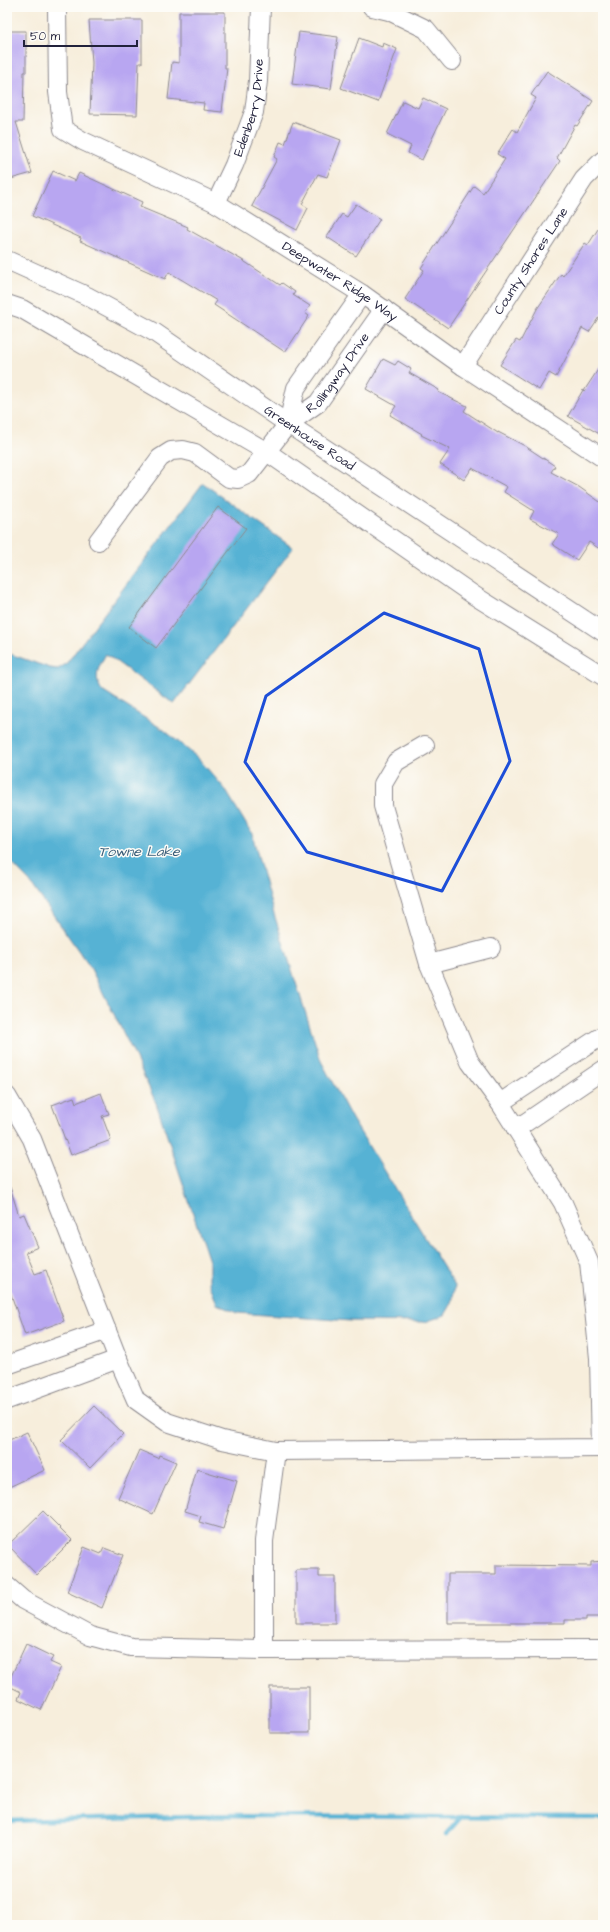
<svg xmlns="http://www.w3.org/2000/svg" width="610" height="1932" font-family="'Architects Daughter',sans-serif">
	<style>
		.water { fill: #56b2d4; stroke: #3c6a88 }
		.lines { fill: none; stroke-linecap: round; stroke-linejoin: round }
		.stream { stroke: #56b2d4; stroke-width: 4.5 }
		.building { fill: #b8a6f1 }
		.minor-casing { stroke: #8c888c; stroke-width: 20 }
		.minor { stroke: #fff; stroke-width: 18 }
		.marked { fill: none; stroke: #1d4ed8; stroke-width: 3; stroke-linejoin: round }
		.labels { text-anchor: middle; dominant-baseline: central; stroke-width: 3; stroke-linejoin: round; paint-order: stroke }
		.street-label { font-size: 13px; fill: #22223b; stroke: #fdfcf7 }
		.water-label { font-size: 14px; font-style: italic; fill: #375c78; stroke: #fdfcf7 }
	</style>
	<rect width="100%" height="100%" fill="#fdfcf7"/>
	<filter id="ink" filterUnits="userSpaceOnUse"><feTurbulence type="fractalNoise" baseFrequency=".025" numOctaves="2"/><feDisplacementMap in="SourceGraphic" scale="8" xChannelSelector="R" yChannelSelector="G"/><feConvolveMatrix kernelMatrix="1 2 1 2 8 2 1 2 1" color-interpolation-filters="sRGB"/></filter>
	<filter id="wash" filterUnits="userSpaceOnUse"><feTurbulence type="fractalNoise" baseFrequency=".012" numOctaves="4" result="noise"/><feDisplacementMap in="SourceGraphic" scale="16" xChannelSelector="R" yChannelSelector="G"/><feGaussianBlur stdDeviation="0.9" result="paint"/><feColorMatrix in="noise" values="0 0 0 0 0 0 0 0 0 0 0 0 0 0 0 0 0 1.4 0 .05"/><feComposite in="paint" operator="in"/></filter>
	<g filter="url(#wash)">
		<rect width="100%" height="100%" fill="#f7eedc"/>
		<path class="water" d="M203,483L293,548L174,704L106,654C98,668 93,676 102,691L164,730L198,758L225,789L252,834L273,911L321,1061L352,1119L455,1286L452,1303L445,1315L425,1322L351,1321L237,1313L217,1304L209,1283V1261L156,1103L132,1050L90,967L30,882L7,858V653L50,668L58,669L66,664Z"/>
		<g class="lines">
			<g class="stream">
				<path d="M7,1821L233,1816L603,1818"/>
				<path d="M446,1834L461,1817"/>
			</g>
		</g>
		<g id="blocks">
			<g class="building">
				<path d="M179,12H225V68H227L222,112L203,110L204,103L168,99L172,62L179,63Z"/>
				<path d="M89,20H142V63H139L137,115L90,114L92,63Z"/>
				<path d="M7,31H26V72H24L23,122H16L32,173L7,180Z"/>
				<path d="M299,32L338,37L331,89L292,84Z"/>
				<path d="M359,38L382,47L383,43L397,49L378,102L341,88Z"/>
				<path d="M547,71L593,101L577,126L575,125L557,158L560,161L448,328L405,299L424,270L421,268L474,186L483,193L505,159L497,154L513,129L517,132L536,98L531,95Z"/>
				<path d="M423,98L446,109L422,160L408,153L411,146L387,134L403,101L418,108Z"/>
				<path d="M293,122L341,140L327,177L318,174L302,204L308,208L297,230L252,206L277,159L274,157L280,142L285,144Z"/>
				<path d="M53,171L75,181L79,173L142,202L140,207L188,227L187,229L242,260L280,285L282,283L295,292L293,295L310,306L305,313L309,316L285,352L214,305L217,301L169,272L165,279L80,241L81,238L32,216Z"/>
				<path d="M356,204L380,219L356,256L327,237L342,214L347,217Z"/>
				<path d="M603,221V311L589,332L582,328L556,377L549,373L539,390L500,365L516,340L520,342L537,309L561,274L563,276L585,243L588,245Z"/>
				<path d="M383,359L395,365L398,361L411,369L409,373L439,390L438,392L467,406L464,411L498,433V432L525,446L555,466L551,472L579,487L603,504V551L589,542L577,560L552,544L559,534L530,519L534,511L504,492L507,487L472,468L464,480L440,464L450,449L421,435L422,434L390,415L396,406L366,389Z"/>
				<path d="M603,362V436L568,416L583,390L584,391Z"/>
				<path d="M218,507L246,528L156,648L129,627Z"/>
				<path d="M101,1093L109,1114L102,1116L111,1140L71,1155L52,1105L74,1097L76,1103Z"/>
				<path d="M10,1187L19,1216L24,1214L38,1247L26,1252L35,1274L46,1270L64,1321L25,1335L7,1283V1188Z"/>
				<path d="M94,1406L123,1434L90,1468L61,1440Z"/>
				<path d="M27,1432L45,1470L7,1488V1441Z"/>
				<path d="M139,1450L158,1458L159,1455L176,1462L153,1514L118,1498Z"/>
				<path d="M197,1469L237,1481L223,1529L199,1522L201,1516L185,1511Z"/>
				<path d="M43,1511L72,1540L37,1575L8,1545Z"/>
				<path d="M84,1547L101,1554L104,1548L123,1555L102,1608L67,1592Z"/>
				<path d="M603,1561V1617H586V1620H565V1623H448V1574H496V1565L591,1566V1562Z"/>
				<path d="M296,1570H319V1577H335V1623H296Z"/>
				<path d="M26,1644L53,1657L50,1662L61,1667L41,1710L18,1699L21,1692L7,1685Z"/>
				<rect x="270" y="1687" width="39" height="46"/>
			</g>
		</g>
	</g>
	<g filter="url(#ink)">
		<use href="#blocks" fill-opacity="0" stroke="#8c888c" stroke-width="1"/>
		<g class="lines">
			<g class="minor-casing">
				<g id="minor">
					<path id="s1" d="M57,7L58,92L63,129L83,141L216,203L362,294L463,366L603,458"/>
					<path d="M372,7L389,11L426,29L452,61"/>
					<path id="s2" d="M216,203L234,165L254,112L258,81L261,7"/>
					<path id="s3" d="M7,260L87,296L154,332L288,424L603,632"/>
					<path d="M7,304L22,309L267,452L475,596L603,676"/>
					<path id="s4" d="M463,366L584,179L603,160"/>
					<path d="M288,424L296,388L362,294"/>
					<path id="s5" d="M98,541L160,458L171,451L183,450L195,453L229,478L238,479L249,474L288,424L318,403L384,309"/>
					<path d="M429,964L491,948"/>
					<path d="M7,1096L32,1139L118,1359L136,1400L167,1422L222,1440L276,1451L601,1448L599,1358L589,1262L563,1203L500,1103L470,1062L429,964L383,806V784L396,762L425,745"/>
					<path d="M500,1103L603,1035"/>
					<path d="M516,1129L603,1070"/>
					<path d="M7,1365L107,1330"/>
					<path d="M7,1400L118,1359"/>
					<path d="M276,1451L264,1541V1650L603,1649"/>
					<path d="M7,1586L23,1600L90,1636L131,1647L264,1650"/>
				</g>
			</g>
			<use href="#minor" class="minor"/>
		</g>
	</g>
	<path class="marked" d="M384,613L479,649L510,761L442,891L307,852L245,762L266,696Z"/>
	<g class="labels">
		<g class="street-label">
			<text stroke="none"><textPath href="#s2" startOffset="102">Edenberry Drive</textPath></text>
			<text stroke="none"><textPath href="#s4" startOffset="125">County Shores Lane</textPath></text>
			<text stroke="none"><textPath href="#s1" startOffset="439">Deepwater Ridge Way</textPath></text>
			<text stroke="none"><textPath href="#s5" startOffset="340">Rollingway Drive</textPath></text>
			<text stroke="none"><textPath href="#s3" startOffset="352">Greenhouse Road</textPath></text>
		</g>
		<g class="water-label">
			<text x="139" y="852">Towne Lake</text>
		</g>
	</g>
	<rect width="610" height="1932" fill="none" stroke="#fdfcf7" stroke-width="24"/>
	<path d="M24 40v6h113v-6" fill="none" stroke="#22223b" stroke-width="2"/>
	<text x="30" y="40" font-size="12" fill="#22223b" stroke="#fdfcf7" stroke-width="3" paint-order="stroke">50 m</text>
</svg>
